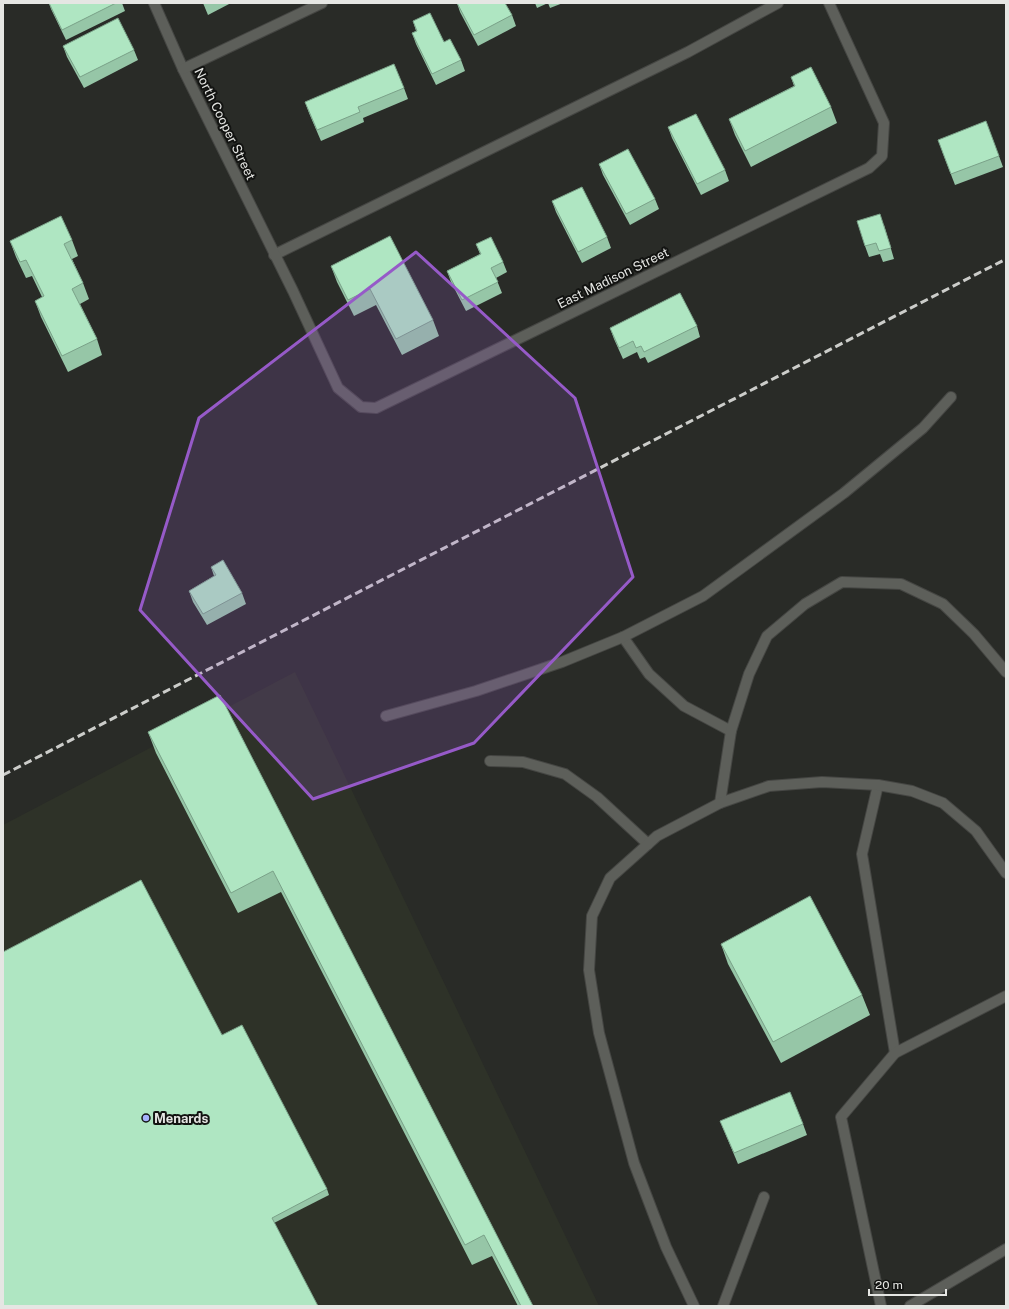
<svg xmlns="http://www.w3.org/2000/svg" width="1009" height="1309" font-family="'Public Sans',sans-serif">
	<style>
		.built { fill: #2e3228 }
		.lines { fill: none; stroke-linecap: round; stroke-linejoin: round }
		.service-casing { stroke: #454643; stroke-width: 12 }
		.minor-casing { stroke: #454643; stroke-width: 12 }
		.service { stroke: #5d5f5a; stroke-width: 10 }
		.minor { stroke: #5d5f5a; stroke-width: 10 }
		.rail { stroke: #cccdca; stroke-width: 3; stroke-dasharray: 8 4; stroke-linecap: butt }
		.wall { fill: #96c6a7 }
		.building { fill: #afe6c2; stroke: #7aa188 }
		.marked { fill: #965ac8; fill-opacity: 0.2; stroke: #965ac8; stroke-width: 3; stroke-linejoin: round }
		.poi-dot { fill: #a6b1fc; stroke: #121311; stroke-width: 1.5 }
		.labels { text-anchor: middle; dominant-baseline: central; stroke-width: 4; stroke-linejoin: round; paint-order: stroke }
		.street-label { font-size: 13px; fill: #e5e6e3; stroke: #121311 }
		.poi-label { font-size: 13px; font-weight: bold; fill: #e5e6e3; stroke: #121311; text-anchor: start }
	</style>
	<rect width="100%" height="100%" fill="#292b27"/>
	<path class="built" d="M295,672L599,1306H3V825Z"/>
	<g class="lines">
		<g class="service-casing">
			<g id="service">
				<path d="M274,255L688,52L778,3"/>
				<path d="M623,637L649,674L684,706L731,731"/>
				<path d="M386,716L476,691L562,662L623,637L703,596L844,493L923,428L951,397"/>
				<path d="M490,761L523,762L565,774L597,797L648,844"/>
				<path d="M878,785L862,854L895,1053"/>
				<path d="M720,803L731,731L749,674L767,636L805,604L842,582L901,584L943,604L974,634L1006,672"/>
				<path d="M694,1306L666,1247L634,1163L599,1033L589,970L592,916L610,878L657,836L720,803L769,786L822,782L878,785L912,791L943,803L976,831L1006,873"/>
				<path d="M723,1306L764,1197"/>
				<path d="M881,1306L841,1117L895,1053L1006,996"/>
				<path d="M910,1306L1006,1249"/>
			</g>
		</g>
		<g class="minor-casing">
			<g id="minor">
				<path d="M154,3L183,69L293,291L338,388L361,407L376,408L869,168L882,156L884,123L829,3"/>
				<path d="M183,69L322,3"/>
			</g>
		</g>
		<use href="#service" class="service"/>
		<use href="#minor" class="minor"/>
		<path class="rail" d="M3,775L1006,259"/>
	</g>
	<g class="wall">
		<path d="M49,3H122L125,11L66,40L51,9Z"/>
		<path d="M203,3H231L208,15Z"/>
		<path d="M457,3L512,15L516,26L478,46L460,12Z"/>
		<path d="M535,3H548L537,8Z"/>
		<path d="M548,3H563L550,8Z"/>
		<path d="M413,21L461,60L465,71L436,85L416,44L412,33L416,31Z"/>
		<path d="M63,46L134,50L138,60L84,88L67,57Z"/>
		<path d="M791,77L831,107L837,123L751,167L735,135L729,119L794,86Z"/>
		<path d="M404,88L408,99L363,118L364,122L321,141L309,113L305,102Z"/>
		<path d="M668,127L725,170L729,181L701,195L672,138Z"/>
		<path d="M942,151L999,156L1003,167L955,185Z"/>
		<path d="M599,164L655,199L659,209L630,225L603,175Z"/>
		<path d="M552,201L607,237L611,248L582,263L556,212Z"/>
		<path d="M884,225L894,259L883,262L880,254L869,257L865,246Z"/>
		<path d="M72,240L78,256L72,259L83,283L89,299L80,304L97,339L102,355L68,372L41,317L35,301L42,297L32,276L26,278L16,257L10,241Z"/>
		<path d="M476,244L503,262L507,272L496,278L502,293L466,311L451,282L447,271L480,254Z"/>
		<path d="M331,266L433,320L439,336L402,355L376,305L354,316L337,282Z"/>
		<path d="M697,326L700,337L648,363L645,357L640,359L637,352L623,359L614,339L610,328Z"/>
		<path d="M211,567L242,593L246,604L207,625L193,602L189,591L214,576Z"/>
		<path d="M220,695L533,1306H518L492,1256L472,1265L281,892L238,913L156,753L148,732Z"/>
		<path d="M721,944L862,995L870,1015L781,1063L728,964Z"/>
		<path d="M222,1035L327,1189L329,1195L274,1223L3,1306Z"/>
		<path d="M720,1121L803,1124L807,1135L738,1164Z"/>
	</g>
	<g class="building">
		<path d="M49,3H116L62,30Z"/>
		<path d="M457,3H505L512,15L474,35Z"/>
		<path d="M430,13L444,42L450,39L461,60L432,74L412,33L417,31L413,21Z"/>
		<path d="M118,18L134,50L80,77L63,46Z"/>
		<path d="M394,64L404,88L358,107L360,112L317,130L305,102Z"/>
		<path d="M811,67L831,107L745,151L729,119L795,86L791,77Z"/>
		<path d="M696,114L725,170L697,184L668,127Z"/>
		<path d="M986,121L999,156L951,174L938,140Z"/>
		<path d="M628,149L655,199L626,214L599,164Z"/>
		<path d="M582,187L607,237L578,252L552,201Z"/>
		<path d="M880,214L891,248L879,251L876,243L865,246L857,221Z"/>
		<path d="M61,216L72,240L64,244L83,283L72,289L97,339L62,356L35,301L44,296L26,260L20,262L10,241Z"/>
		<path d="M390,236L433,320L396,339L370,289L348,300L331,266Z"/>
		<path d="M491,237L503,262L491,268L498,282L462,300L447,271L481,254L476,244Z"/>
		<path d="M680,293L697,326L644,352L641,346L636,348L633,341L619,348L610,328Z"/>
		<path d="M223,560L242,593L203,614L189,591L216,575L211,567Z"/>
		<path d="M220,695L533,1306H521L484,1235L465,1245L273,871L231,893L148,732Z"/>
		<path d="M141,880L222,1035L242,1025L327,1189L272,1218L318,1306H3V952Z"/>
		<path d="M810,896L862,995L773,1042L721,944Z"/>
		<path d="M790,1092L803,1124L734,1153L720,1121Z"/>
	</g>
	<path class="marked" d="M416,252L575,398L633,577L474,743L313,799L140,610L199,418Z"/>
	<circle class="poi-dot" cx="146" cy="1118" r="4"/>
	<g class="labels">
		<g class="street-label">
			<text transform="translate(225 124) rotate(64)">North Cooper Street</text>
			<text transform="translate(613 278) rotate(-26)">East Madison Street</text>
		</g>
		<g class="poi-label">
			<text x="154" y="1118">Menards</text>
		</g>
	</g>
	<rect width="1009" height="1309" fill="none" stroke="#e5e6e3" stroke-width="8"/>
	<path d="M869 1289v6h77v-6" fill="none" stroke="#e5e6e3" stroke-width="2"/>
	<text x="875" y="1289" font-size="12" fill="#e5e6e3" stroke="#121311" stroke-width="3" paint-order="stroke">20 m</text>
</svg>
